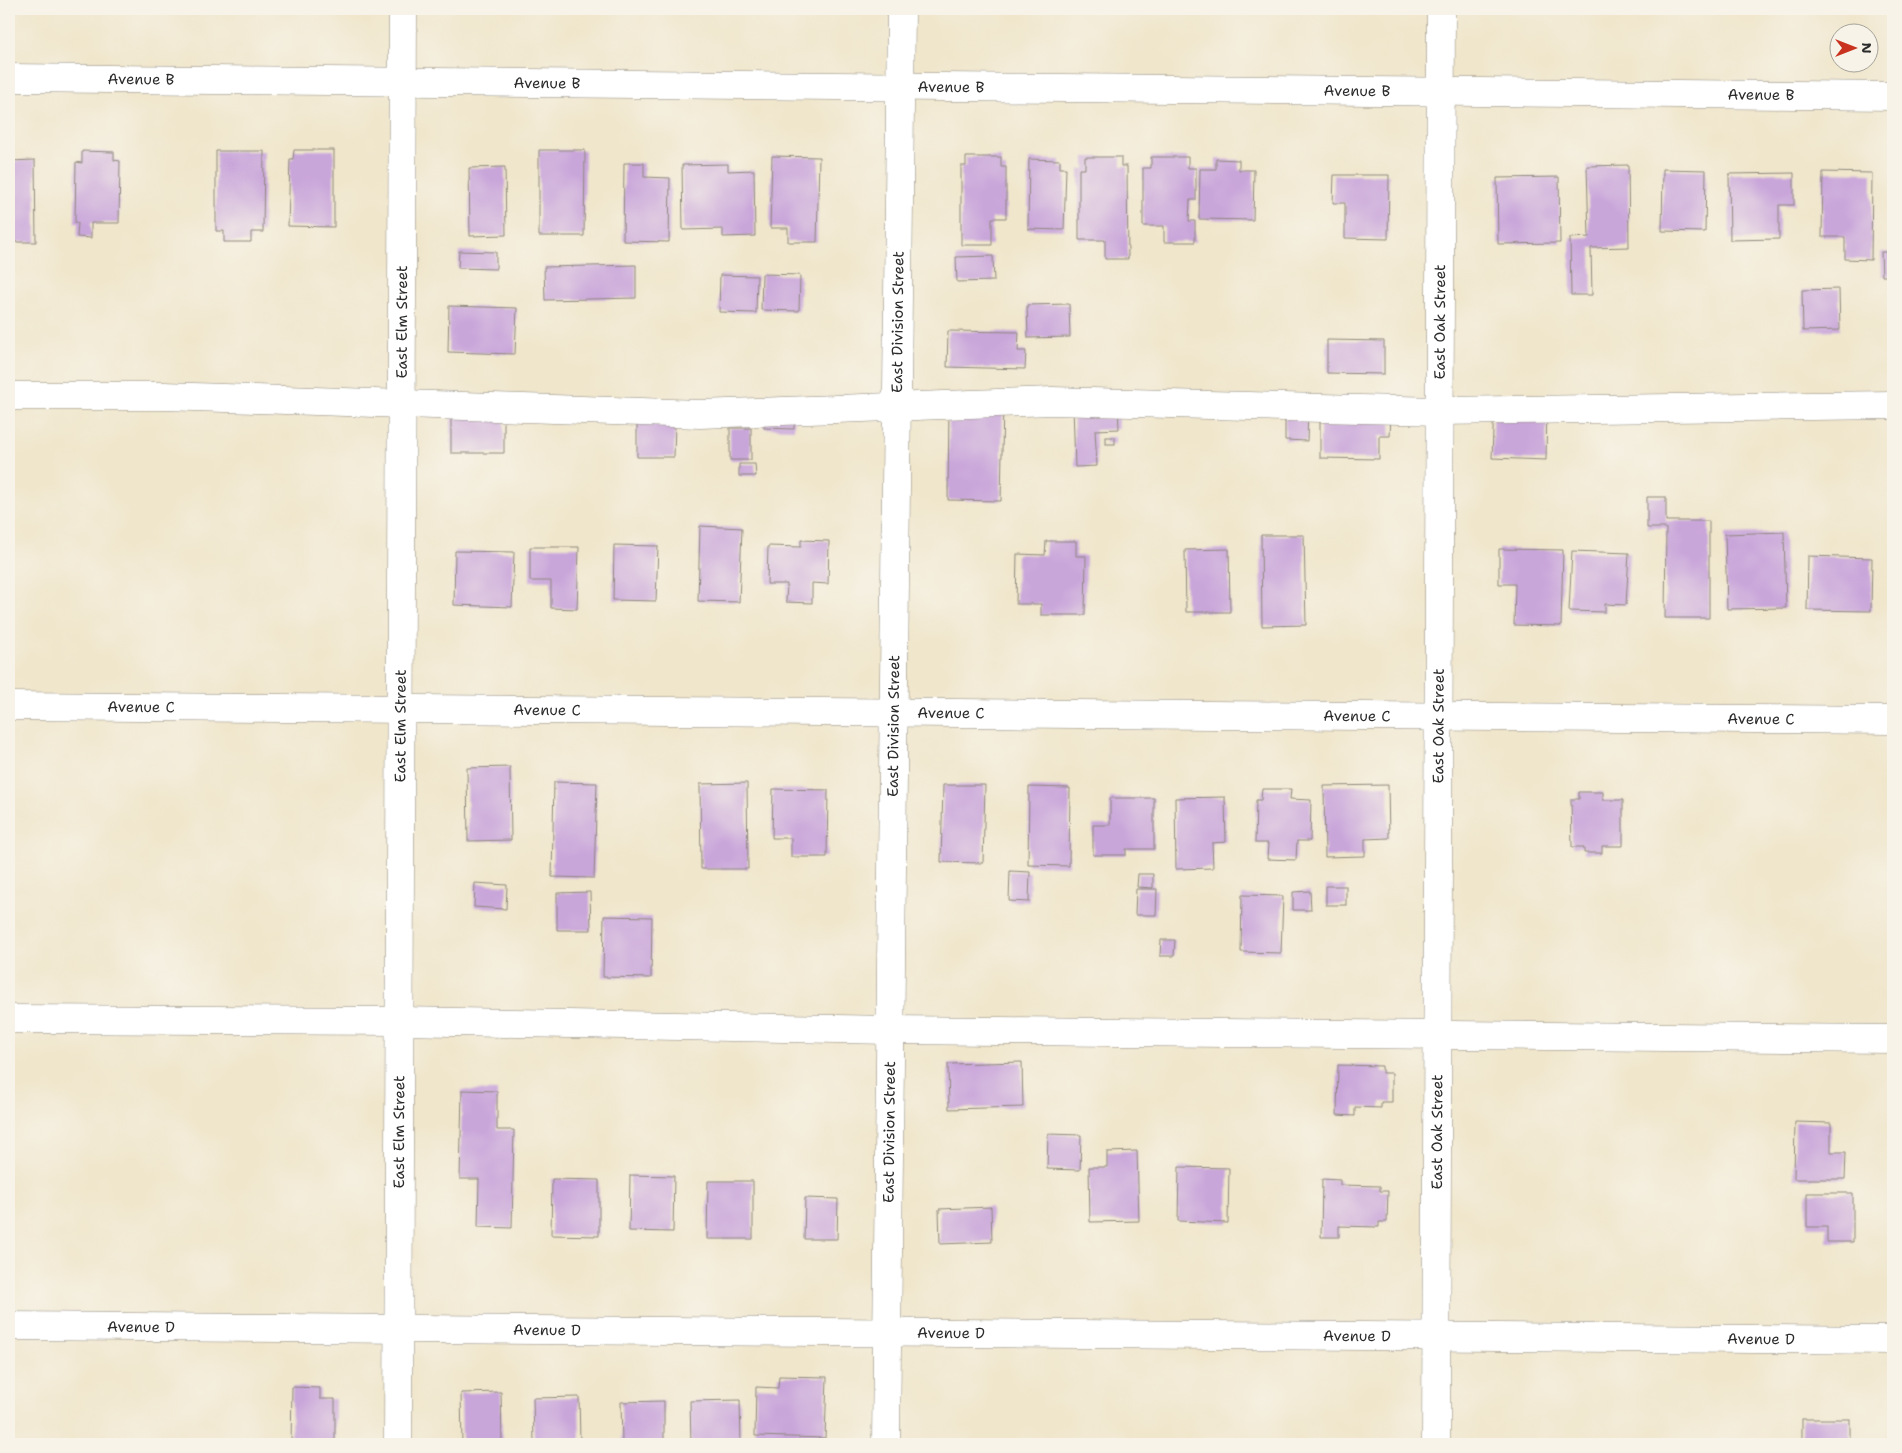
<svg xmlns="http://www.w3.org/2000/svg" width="1902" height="1453" font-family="'Shantell Sans',sans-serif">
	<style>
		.building { fill: #c9a6da }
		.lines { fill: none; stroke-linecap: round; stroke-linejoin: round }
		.minor-casing { stroke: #8e887c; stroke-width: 29 }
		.minor { stroke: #fff; stroke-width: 28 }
		.labels { text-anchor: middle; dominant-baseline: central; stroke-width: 5; stroke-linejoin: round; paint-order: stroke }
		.street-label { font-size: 15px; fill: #2b2b2b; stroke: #f7f3e8 }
	</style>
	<rect width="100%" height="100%" fill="#f7f3e8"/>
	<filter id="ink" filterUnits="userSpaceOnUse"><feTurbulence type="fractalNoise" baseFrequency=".02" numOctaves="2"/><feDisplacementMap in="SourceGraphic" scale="10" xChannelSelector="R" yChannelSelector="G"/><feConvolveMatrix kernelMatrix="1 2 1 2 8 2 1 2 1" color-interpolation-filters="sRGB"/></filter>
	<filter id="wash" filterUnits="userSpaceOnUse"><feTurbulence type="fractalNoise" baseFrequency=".0096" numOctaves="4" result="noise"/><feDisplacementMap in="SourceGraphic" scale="20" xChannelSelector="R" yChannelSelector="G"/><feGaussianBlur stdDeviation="1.12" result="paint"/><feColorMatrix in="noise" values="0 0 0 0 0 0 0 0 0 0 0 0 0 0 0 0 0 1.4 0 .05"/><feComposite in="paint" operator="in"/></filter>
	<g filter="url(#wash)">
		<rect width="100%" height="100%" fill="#f0e6cc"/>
		<g id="blocks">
			<g class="building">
				<path d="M294,150H334V227L288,226L290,159H293Z"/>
				<path d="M539,150H585L584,236H539Z"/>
				<path d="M82,151L114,152V160L120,161L119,223H91V238L77,237L78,223H75L76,162L82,163Z"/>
				<path d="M216,151H264L263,232H251V242H224V231H216Z"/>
				<path d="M772,156L819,157L817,242H788V228H770Z"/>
				<path d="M966,157H1001V167H1006V218H992V245H961V166H966Z"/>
				<path d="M1085,157H1121V166H1127L1128,259H1105V240H1079V169H1085Z"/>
				<path d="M1151,157H1188V168H1196V200H1190L1189,221H1195V242H1164V226H1143V168H1151Z"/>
				<path d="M1029,159L1060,160V168H1066L1064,230L1028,229Z"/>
				<path d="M1216,159L1239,160V170H1254L1253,220L1199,219L1200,169H1216Z"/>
				<path d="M35,160L36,242H9V161Z"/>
				<path d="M624,163H644V177L670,178L669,242L623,241Z"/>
				<path d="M728,164V171L754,170L755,236L723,237V229L683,230L682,165Z"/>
				<path d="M1628,165L1629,247L1591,248L1592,295H1571L1570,238L1589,237L1587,166Z"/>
				<path d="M505,167L506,235L470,236L469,168Z"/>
				<path d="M1663,169L1706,170L1705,232L1662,231Z"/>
				<path d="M1823,172L1872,173L1871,260L1845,259V237H1822Z"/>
				<path d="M1794,173V205H1779V239L1730,240L1729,174Z"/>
				<path d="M1334,175H1389L1388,239L1345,238V203H1333Z"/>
				<path d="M1559,177L1560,243L1498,244L1497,178Z"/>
				<path d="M459,251L496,252V269L458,268Z"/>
				<path d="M1881,252H1893V276H1882Z"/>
				<path d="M993,256L994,281L957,282L956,257Z"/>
				<path d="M636,265V298L545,300L544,267Z"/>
				<path d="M762,274L800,275L799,311L761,310Z"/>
				<path d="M720,275L757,276L756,313L719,312Z"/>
				<path d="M1839,289L1840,330L1803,331L1802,290Z"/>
				<path d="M1069,304L1070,337L1028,338L1027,305Z"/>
				<path d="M449,306L517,308L515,354L448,352Z"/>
				<path d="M948,331L1019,332L1018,351H1026L1025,369L947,367Z"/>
				<path d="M1327,340L1384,341V374L1327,373Z"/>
				<path d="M949,403H1003L1001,501L948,500Z"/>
				<path d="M1494,404L1547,405L1546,460L1492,458Z"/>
				<path d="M451,406L504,407V453H451Z"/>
				<path d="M1118,406L1119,429L1095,430L1097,466L1075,467L1073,407Z"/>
				<path d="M764,408L795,410L794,429L764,428Z"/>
				<path d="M1285,409L1308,410L1307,441L1285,440Z"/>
				<path d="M1320,413L1391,415L1390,436H1379V459L1320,458Z"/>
				<path d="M637,422L675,423L674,457H637Z"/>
				<rect x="730" y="428" width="21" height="32"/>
				<rect x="1106" y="437" width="9" height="7"/>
				<path d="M739,464H755L756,476H739Z"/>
				<path d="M1647,497H1666V521H1709V618H1665L1666,528H1647Z"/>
				<path d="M700,526L742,528L739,602L698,601Z"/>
				<path d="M1784,532L1786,608L1727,609L1725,534Z"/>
				<path d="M1261,535H1304L1306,625L1262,626Z"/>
				<path d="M801,540L829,541L828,584L812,583V603L786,602L787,584H767L768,546L801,547Z"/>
				<path d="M1046,541H1076V556H1086L1085,615H1041V604H1016L1017,554L1045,555Z"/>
				<path d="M614,545L658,546L656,601L613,600Z"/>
				<path d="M530,547H579L577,609L551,608V581H530Z"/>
				<path d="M1229,549L1230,612H1186L1185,550Z"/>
				<path d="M1499,549L1563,550L1561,626L1514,625L1515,584H1499Z"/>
				<path d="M455,551L514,552L512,607L454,605Z"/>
				<path d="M1572,551L1629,553L1626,605L1605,604V612L1569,611Z"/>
				<path d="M1808,556L1872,558L1871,611L1807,610Z"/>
				<path d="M510,767L511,840L468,841L467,768Z"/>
				<path d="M554,782L597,783L594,878L552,877Z"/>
				<path d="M747,783L748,869H701L700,784Z"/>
				<path d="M943,785H985L983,863L941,862Z"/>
				<path d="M1388,785L1389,838L1365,839V856L1325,857L1324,786Z"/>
				<path d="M1029,787L1070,788L1069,866L1028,865Z"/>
				<path d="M773,789L828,790L827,857H791V838H772Z"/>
				<path d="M1262,789H1291L1290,799L1311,800L1310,841H1297L1296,860L1267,859L1268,843H1255L1256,800H1261Z"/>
				<path d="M1579,792H1603V800H1623V846H1602V853H1584V847H1572L1571,799H1579Z"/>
				<path d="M1225,797L1226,842L1212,843L1213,868L1176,869L1175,798Z"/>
				<path d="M1110,798H1154V849H1126V855H1093V825H1110Z"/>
				<path d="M1010,871L1030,872L1029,902L1009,901Z"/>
				<path d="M1138,874H1153V888L1137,887Z"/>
				<path d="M475,883L507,885L506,909L474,907Z"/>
				<rect x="1326" y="886" width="20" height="19"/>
				<path d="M1136,889H1157L1156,915H1135Z"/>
				<path d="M1310,891L1311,910H1293V892Z"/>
				<path d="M590,892L591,930H557V893Z"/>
				<path d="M1242,895L1283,896L1281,953L1241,952Z"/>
				<path d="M604,916L652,917L651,978L603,977Z"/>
				<path d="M1161,940H1175L1174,956H1160Z"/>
				<path d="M1022,1062L1023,1107L949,1109L948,1064Z"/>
				<path d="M1338,1065L1382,1066V1073H1392V1102H1381V1108L1355,1107V1116L1337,1115Z"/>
				<path d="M462,1090L497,1091V1130H514L512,1228L478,1227L479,1179H460Z"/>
				<path d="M1795,1122L1831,1123V1152H1846L1845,1179H1794Z"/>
				<path d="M1048,1134L1081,1135L1080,1170L1047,1169Z"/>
				<path d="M1137,1151L1139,1221L1090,1222L1089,1167H1107V1152Z"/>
				<path d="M1179,1167L1229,1168L1228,1223L1178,1221Z"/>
				<path d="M630,1175L674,1176L673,1232L629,1231Z"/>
				<path d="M552,1179L599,1180V1236L551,1235Z"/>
				<path d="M1322,1179L1340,1180V1185L1380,1186V1191H1388L1387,1222H1379V1227L1339,1226V1237H1321Z"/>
				<path d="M708,1181H753V1239H707Z"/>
				<path d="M1807,1193H1853V1242H1827V1227H1807Z"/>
				<path d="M805,1198L838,1199L837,1239H804Z"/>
				<path d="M991,1207L992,1242L940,1244L939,1209Z"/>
				<path d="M779,1376L827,1377L825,1438L755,1436L756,1387L778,1388Z"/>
				<path d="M292,1387L320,1388V1399H335V1444H291Z"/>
				<path d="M501,1392L502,1444H462L461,1393Z"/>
				<path d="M579,1397L580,1441L534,1442L533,1398Z"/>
				<path d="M740,1400L741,1444H691L690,1401Z"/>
				<path d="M664,1401V1444H622L621,1402Z"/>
				<rect x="1802" y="1419" width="48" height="25"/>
			</g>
		</g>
	</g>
	<g filter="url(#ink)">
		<use href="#blocks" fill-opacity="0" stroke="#8e887c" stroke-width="1"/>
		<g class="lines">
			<g class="minor-casing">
				<g id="minor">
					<path id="s1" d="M9,78L1893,96"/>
					<path d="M9,396H164L700,414L1052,401L1439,411L1893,405"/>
					<path id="s2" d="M9,706L1893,720"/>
					<path d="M9,1019L400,1021L891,1030L1893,1039"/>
					<path id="s3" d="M9,1326L1893,1340"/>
					<path id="s4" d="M398,1444L403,9"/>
					<path id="s5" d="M886,1444L901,9"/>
					<path id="s6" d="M1436,1444L1441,9"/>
				</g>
			</g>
			<use href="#minor" class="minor"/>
		</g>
	</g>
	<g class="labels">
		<g class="street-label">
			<text stroke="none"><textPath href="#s1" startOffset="132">Avenue B</textPath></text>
			<text stroke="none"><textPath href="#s1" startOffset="538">Avenue B</textPath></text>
			<text stroke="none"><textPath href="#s1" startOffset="942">Avenue B</textPath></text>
			<text stroke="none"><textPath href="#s1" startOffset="1348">Avenue B</textPath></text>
			<text stroke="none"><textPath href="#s1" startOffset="1752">Avenue B</textPath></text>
			<text stroke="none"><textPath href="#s4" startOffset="1122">East Elm Street</textPath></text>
			<text stroke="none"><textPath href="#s5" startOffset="1122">East Division Street</textPath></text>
			<text stroke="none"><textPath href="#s6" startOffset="1122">East Oak Street</textPath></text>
			<text stroke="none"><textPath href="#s2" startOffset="132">Avenue C</textPath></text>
			<text stroke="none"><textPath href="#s2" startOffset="538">Avenue C</textPath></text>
			<text stroke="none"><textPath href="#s2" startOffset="942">Avenue C</textPath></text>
			<text stroke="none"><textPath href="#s2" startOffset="1348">Avenue C</textPath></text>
			<text stroke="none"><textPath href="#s2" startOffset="1752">Avenue C</textPath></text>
			<text stroke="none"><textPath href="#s6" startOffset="718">East Oak Street</textPath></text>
			<text stroke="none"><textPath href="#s4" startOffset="718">East Elm Street</textPath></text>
			<text stroke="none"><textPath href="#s5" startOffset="718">East Division Street</textPath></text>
			<text stroke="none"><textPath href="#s4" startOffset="312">East Elm Street</textPath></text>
			<text stroke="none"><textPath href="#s5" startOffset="312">East Division Street</textPath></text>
			<text stroke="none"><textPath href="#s6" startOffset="312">East Oak Street</textPath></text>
			<text stroke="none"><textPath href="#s3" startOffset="132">Avenue D</textPath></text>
			<text stroke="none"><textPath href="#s3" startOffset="538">Avenue D</textPath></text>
			<text stroke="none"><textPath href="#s3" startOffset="942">Avenue D</textPath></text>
			<text stroke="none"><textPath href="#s3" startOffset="1348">Avenue D</textPath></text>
			<text stroke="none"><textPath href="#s3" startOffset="1752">Avenue D</textPath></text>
		</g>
	</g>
	<rect width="1902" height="1453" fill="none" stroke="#f7f3e8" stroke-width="30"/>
	<g transform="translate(1854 48) rotate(90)"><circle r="24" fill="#f7f3e8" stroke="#a5a39c"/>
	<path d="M0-4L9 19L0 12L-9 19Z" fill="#c8321e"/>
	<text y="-8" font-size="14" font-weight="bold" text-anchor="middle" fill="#2b2b2b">N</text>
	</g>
</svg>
